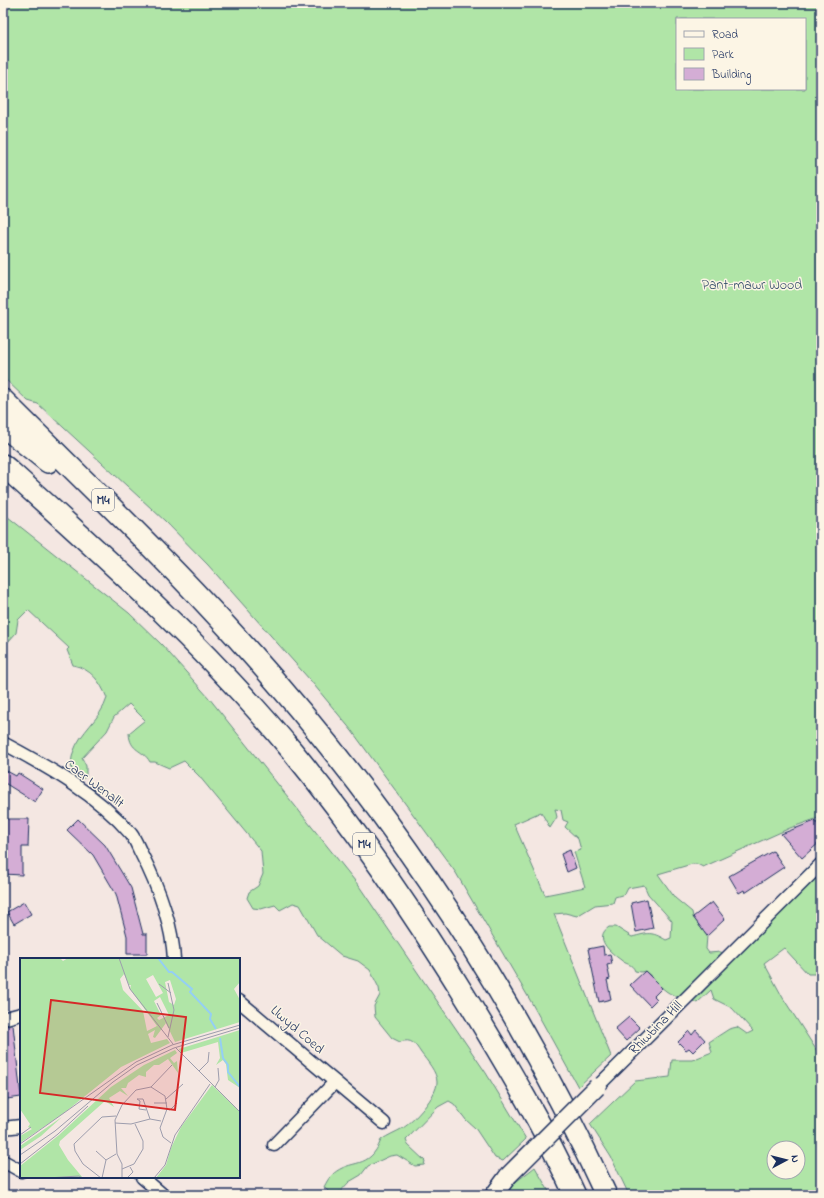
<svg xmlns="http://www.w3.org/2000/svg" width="824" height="1198" font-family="'Indie Flower',sans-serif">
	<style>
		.green { fill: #b0e5a7; stroke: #668a82; fill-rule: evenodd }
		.building { fill: #d4add5; stroke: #1b2f5e }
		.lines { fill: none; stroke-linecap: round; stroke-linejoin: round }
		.street-casing { stroke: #1b2f5e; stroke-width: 15 }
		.secondary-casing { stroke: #1b2f5e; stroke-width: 20 }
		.highway-casing { stroke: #1b2f5e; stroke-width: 24 }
		.street { stroke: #fcf5e5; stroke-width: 12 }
		.secondary { stroke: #fcf5e5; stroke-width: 17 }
		.highway { stroke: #fcf5e5; stroke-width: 21 }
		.secondary-bridge-casing { stroke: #1b2f5e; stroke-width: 20; stroke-linecap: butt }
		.secondary-bridge { stroke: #fcf5e5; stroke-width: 17 }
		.labels { text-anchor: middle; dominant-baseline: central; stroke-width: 3; stroke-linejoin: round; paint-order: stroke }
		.shield { fill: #fcf5e5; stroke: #5e6a86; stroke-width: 1 }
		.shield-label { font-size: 13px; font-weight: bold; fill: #1b2f5e }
		.park-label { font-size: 14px; fill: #39536d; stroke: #fcf5e5 }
		.street-label { font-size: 14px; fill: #1b2f5e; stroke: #fcf5e5 }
		.inset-river { fill: none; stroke: #94cff4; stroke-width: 2 }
		.inset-road { fill: none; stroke: #9d9dad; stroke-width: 1 }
		.view { fill: #d62828; fill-opacity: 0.15; stroke: #d62828; stroke-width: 2 }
		.inset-edge { fill: none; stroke: #1b2f5e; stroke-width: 2 }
	</style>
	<rect width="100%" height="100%" fill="#f4e7e2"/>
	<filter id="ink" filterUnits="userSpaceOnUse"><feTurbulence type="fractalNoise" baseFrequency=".025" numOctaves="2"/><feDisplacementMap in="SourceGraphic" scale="8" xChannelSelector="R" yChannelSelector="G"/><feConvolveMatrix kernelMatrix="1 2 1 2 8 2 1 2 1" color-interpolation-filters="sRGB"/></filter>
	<g filter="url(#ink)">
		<g class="green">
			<path d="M3,3H821V817L790,828L703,867L697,864H692L658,874L675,898L692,912L693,917L707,936L706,949L709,953L721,952L728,956L821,864V971L814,974H808L784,948L764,963L783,998L817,1051L821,1049V1195H629L611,1157L590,1124L635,1081L670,1077L672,1060H692L712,1052L709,1042L729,1029L737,1027L747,1034L753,1031L732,1008L714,999L711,990L697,1003C687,998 675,998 666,991C658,986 653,976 645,971L641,972L635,971C632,963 626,965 621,960C610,952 593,938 609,927H616L632,937C648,933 651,931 666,940L671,938L672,921L648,894L644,885L628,888L625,894L615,897L613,903L595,905L577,916L565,913L554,914L611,1056L578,1087L530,1000L456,873L352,731L310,680L208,565L165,521L38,404L28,401L3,377ZM677,19H805V89H677ZM555,809L561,810L563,820L568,822L565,827L578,839L581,850L574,852L585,887L545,895L514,824L541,812L550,828L557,817ZM774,1148H798V1172H774Z"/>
			<path d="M3,513L129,613L162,645L209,698L359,886L486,1073L526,1139L503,1161L495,1158L475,1128L466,1120L454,1104L449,1101L438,1107L406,1140L408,1145L425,1161L424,1165L415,1166L397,1155L390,1156L368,1166L361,1175L349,1182L337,1195H332L324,1187C326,1183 329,1177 333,1174C351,1158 369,1171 381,1140C388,1135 396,1132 403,1128C414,1121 437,1096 437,1082C437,1072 427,1061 421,1053C415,1044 412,1038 400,1042L392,1038L375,1017L374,1006L380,995L379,988L370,970L358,961L342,956L317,935L300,905L293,903L280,910L275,905L261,909L253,908L247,898L249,892L258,886L263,874L261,851L199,776L184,761L169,768L155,762H150C143,749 130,752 129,733L145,720L129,704L114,717L107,731L82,758L86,766V777C80,780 76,779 72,774C71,768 71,759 73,753C80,731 101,719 107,698C100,681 91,669 73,665L67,650L69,648L28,610L18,620L16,633L8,642H3Z"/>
			<path d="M535,1167L551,1195H507L504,1191Z"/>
		</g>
		<g class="building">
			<path d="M3,769L16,776L18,773L43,789L35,802L3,782Z"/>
			<path d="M3,819H29L28,847H22V875L3,874Z"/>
			<path d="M78,819L105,845L131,888L143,934H147V954H127V936L116,894L93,855L67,830Z"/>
			<path d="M815,821L821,828V841L802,858L781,834Z"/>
			<path d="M570,850L576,868L567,872L561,854Z"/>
			<path d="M773,851L784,867L745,893L744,890L739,893L729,876Z"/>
			<path d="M647,899L653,928L636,932L631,903Z"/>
			<path d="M24,902L31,914L14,924L7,912Z"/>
			<path d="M712,902L725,919L707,936L693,917Z"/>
			<path d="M603,946L604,955L610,954L612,964L607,965L610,979L607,980L611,999L599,1002L588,949Z"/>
			<path d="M645,971L662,988L654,996L657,999L650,1006L630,985Z"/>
			<path d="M629,1017L640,1028L626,1041L615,1029Z"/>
			<path d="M13,1025L21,1097L7,1099L3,1072V1026Z"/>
			<path d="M696,1030L705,1040L693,1052L689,1048L686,1050L678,1042L689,1031L692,1035Z"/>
		</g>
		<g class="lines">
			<g class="street-casing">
				<g id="street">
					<path d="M3,743C48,767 97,794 131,834C135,839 138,847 141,853C158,886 172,922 174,959"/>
					<path d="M239,1001L384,1123"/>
					<path d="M6,1018L21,1014"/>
					<path d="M597,1087L821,864"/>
					<path d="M3,1128L21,1126"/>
					<path d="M274,1145L335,1082"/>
					<path d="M3,1161L21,1171"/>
					<path d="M142,1177L163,1195"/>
				</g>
			</g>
			<g class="secondary-casing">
				<path id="secondary" d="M494,1195L508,1176"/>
			</g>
			<g class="highway-casing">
				<g id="highway">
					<path d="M3,400C85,482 170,562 247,649C393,812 515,996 606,1195"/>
					<path d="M3,426L48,462"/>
					<path d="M3,465C104,556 206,647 293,752C359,832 417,918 471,1006C508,1067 545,1129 575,1195"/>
				</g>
			</g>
			<use href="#street" class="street"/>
			<use href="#secondary" class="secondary"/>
			<use href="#highway" class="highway"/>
			<g class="secondary-bridge-casing">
				<path id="secondary-bridge" d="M508,1176L597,1087"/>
			</g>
			<use href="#secondary-bridge" class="secondary-bridge"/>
		</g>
	</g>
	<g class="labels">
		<g class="shield">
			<rect x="92" y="489" width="22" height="22" rx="3"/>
			<rect x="353" y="833" width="22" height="22" rx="3"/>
		</g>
		<g class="shield-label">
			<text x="103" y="500">M4</text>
			<text x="364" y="844">M4</text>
		</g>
		<g class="park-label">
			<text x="752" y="285">Pant-mawr Wood</text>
		</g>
		<g class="street-label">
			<text transform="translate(94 784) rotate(37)">Caer Wenallt</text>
			<text transform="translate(656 1028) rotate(-45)">Rhiwbina Hill</text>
			<text transform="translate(297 1030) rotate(41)">Llwyd Coed</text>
		</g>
	</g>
	<g transform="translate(20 958)">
		<rect width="220" height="220" fill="#f4e7e2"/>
		<path d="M0,0H40L43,3L48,0H220V24L214,31L220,42V64L155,84L146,65L135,80L133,79L135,72L128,76L131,85L147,81L150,85L101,109L44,155L0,185V178L12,171L8,169L10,166L0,151ZM104,16L109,27H111L110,31L137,68L127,73L123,53L103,32L100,21ZM133,17L143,35L136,39L126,21ZM150,22L156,41L154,47L149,44L145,24ZM140,39L149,57L139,62L137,60L141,57L134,43ZM220,72V130L208,122L206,106L203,102L196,107L200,100L198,84L161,95L159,91ZM155,92L157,95L150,100L154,105L157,103L158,115L148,101L139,107H134L126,114V119L119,117L108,125L106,130H101L108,138L100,133L89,140L94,149L85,143L40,183L39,187L48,202L63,220H0V208L39,177L91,129L124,107ZM192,127L220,154V220H136L146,207L151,190L161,169ZM42,159L21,178L0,192V188Z" fill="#b0e5a7" fill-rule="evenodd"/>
		<path class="inset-river" d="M138,0L149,14H152L172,31L170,34L191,56L190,61L196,71M200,80L203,100L208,107V114L220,129"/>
		<path class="inset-road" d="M99,0L110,31L153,86M139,26L151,35M137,45L149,70M148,79L154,52L148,25M156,90L220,154M179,113L188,104L189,94M131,129L152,107M195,129L199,122L198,110M146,141L163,126M134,145H147M147,151L150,152L157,145M126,152L119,151L120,143L117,141H123L130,161M95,165L111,166L130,161L141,163M0,177L11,169M0,186L116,104L152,87L220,67M76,193L86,202M0,197L35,173L93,124L117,107L154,90L220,70M0,206L38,176L68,148M102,211L114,206L123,191V183L115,166M27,220L59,218L62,220M81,220L63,206L55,193L54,186L82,159L96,158M82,220L86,202L96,196M102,220V206L97,196L95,162L102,147L116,132L131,129L145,138L147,151L140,170L143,179L151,185M107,220L113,214L110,209M134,220L145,207L155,177L190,126"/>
		<path class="view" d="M31,42L166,59L155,152L20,135Z"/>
		<rect width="220" height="220" class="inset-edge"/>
	</g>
	<rect width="824" height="1198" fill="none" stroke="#fcf5e5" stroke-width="16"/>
	<rect x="8" y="8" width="808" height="1182" fill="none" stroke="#1b2f5e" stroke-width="1.5" filter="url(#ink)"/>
	<rect x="676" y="18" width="130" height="72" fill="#fcf5e5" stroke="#a2a6af"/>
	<rect x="684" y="31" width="20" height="6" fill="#fcf5e5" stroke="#a2a6af"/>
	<text x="712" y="38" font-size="12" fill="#1b2f5e">Road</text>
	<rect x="684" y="48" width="20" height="12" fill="#b0e5a7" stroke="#a2a6af"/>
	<text x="712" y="58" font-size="12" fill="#1b2f5e">Park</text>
	<rect x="684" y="68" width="20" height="12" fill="#d4add5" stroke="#a2a6af"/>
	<text x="712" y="78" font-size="12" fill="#1b2f5e">Building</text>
	<g transform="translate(786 1160) rotate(83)"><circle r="19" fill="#fcf5e5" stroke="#a2a6af"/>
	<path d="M0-3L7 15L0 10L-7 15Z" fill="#1b2f5e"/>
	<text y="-6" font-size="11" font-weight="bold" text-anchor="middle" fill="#1b2f5e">N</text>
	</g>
</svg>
